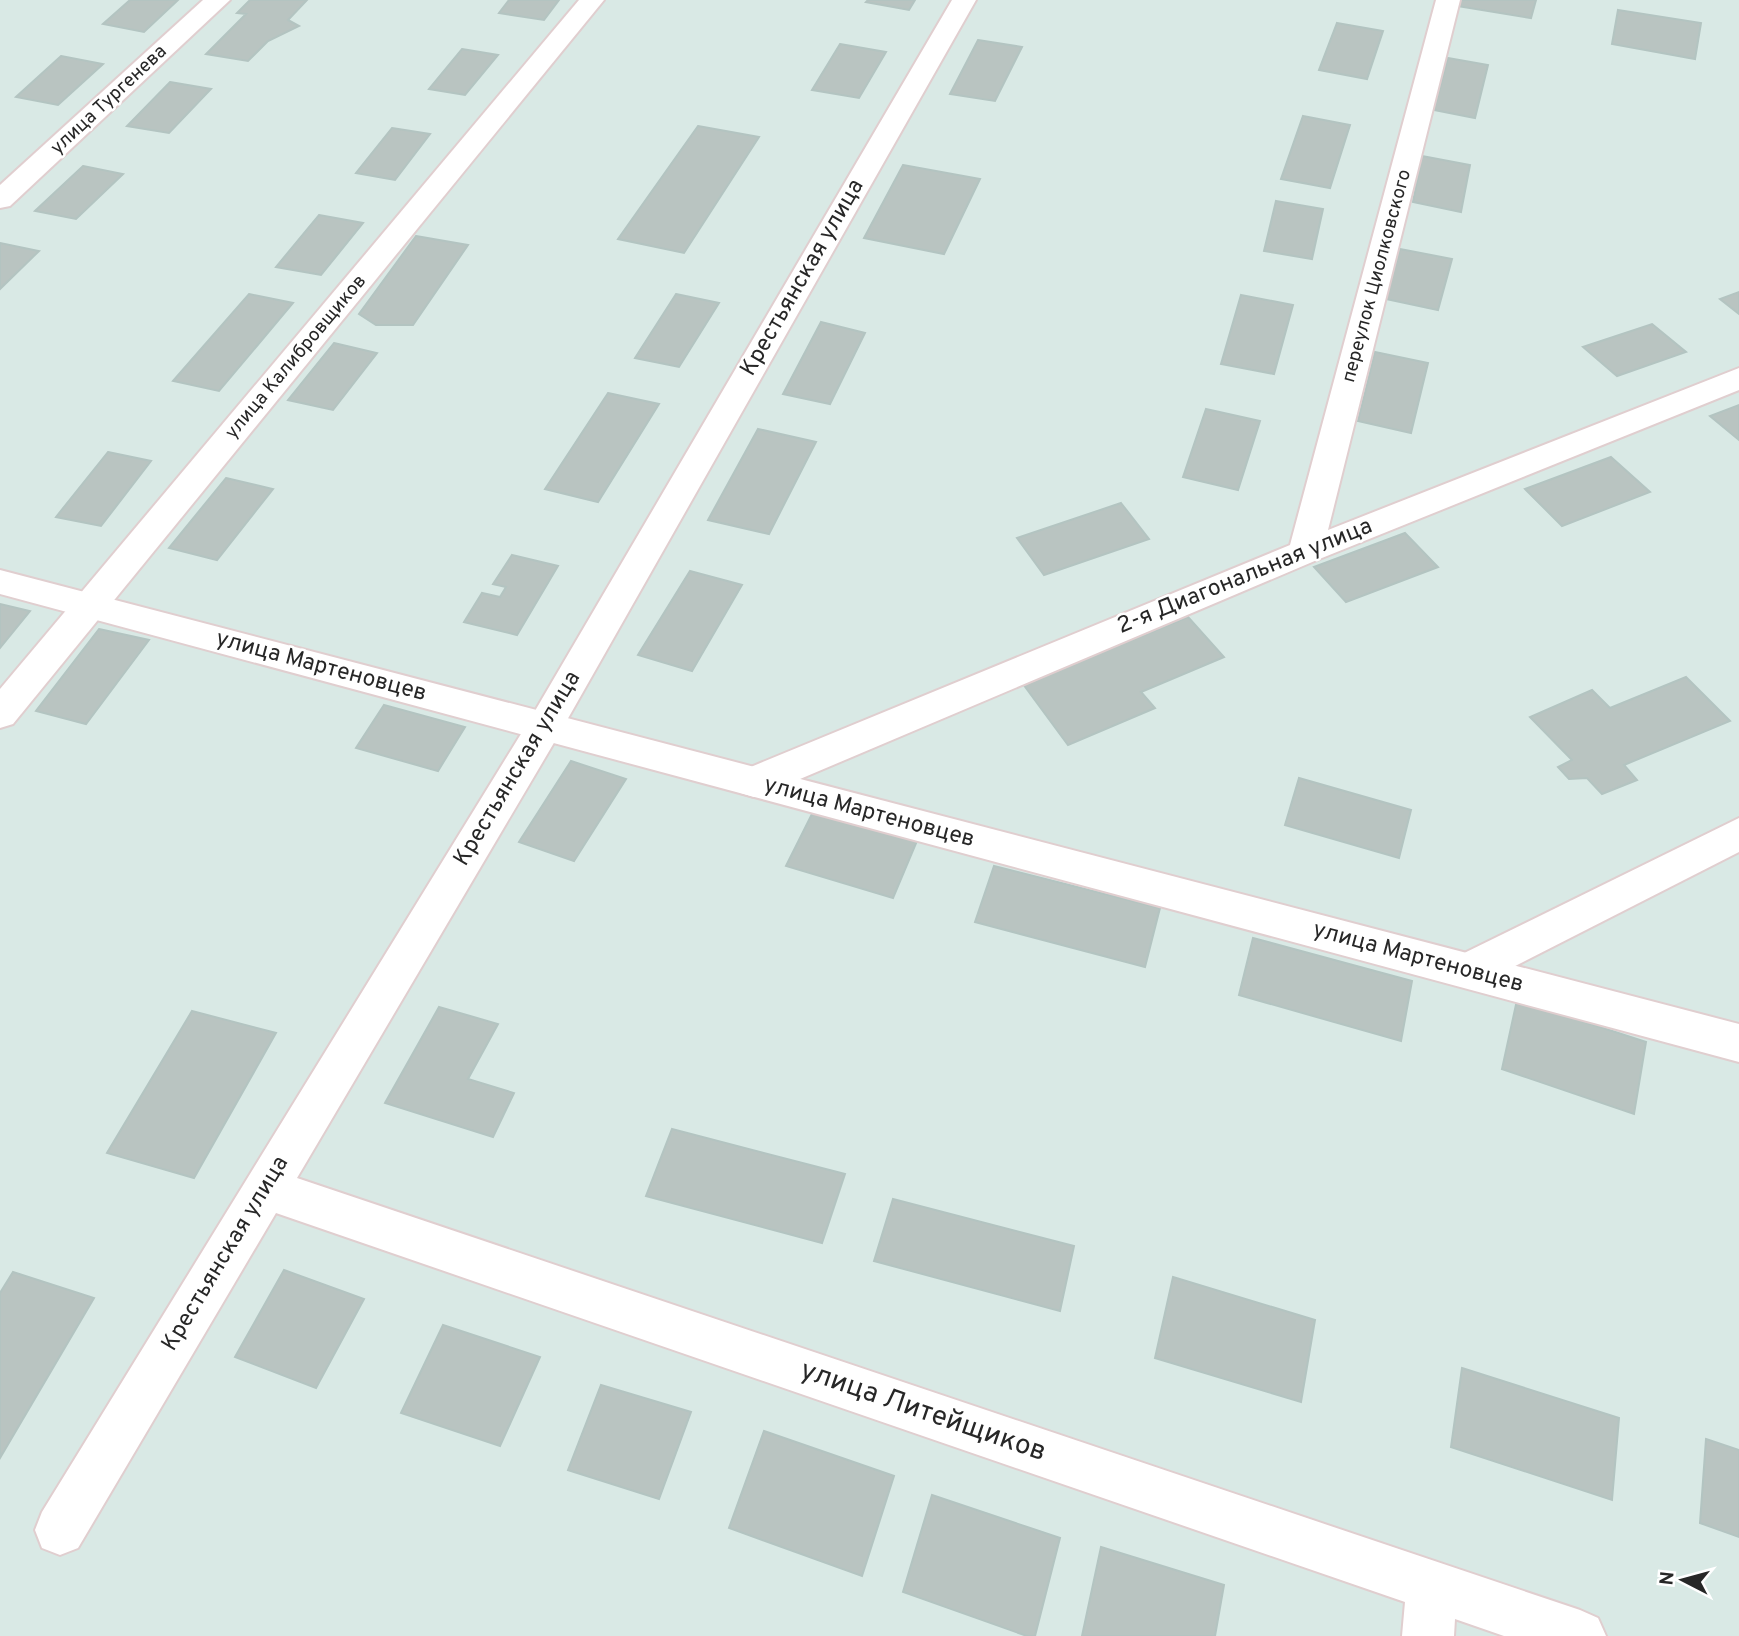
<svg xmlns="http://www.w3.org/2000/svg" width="1739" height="1636" font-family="Overpass,sans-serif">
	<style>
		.building { fill: #b9c4c1; stroke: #b3c4c1; stroke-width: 2 }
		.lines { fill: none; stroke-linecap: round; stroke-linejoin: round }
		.street-casing { stroke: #e0cecf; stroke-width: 4 }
		.secondary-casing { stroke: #e0cecf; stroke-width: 4 }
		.street { fill: #fff; fill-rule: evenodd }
		.secondary { fill: #fff; fill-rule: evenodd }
		.labels { text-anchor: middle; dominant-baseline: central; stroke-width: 5; stroke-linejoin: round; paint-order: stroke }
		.far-street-label { font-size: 19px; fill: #272727; stroke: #fff }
		.street-label { font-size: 23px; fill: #272727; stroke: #fff }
		.near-street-label { font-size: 28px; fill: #272727; stroke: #fff }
	</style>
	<rect width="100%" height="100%" fill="#d9e9e5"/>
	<g class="building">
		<path d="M130,0H178L144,32L103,24Z"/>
		<path d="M250,0H307L288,20L299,26L268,41L248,61L206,54L246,14L237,13Z"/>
		<path d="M509,0H559L544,20L499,13Z"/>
		<path d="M868,0H915L909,10L866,2Z"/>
		<path d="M1458,0H1536L1531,18L1457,6Z"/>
		<path d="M1618,10L1701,23L1695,59L1612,44Z"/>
		<path d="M1337,23L1383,31L1367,79L1319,70Z"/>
		<path d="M978,40L1022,47L995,101L950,94Z"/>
		<path d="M840,44L886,52L859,98L812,90Z"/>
		<path d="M462,49L498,55L465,95L429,89Z"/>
		<path d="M61,56L103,64L58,105L16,97Z"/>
		<path d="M1448,58L1488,65L1475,118L1434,110Z"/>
		<path d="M170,82L211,89L169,133L127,126Z"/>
		<path d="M1303,116L1350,125L1330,188L1281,179Z"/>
		<path d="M698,126L759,137L684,253L618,239Z"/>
		<path d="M392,128L430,134L395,180L356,173Z"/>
		<path d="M1422,156L1470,165L1461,212L1413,202Z"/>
		<path d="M903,165L980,179L944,254L864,238Z"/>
		<path d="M83,166L123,174L76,219L35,211Z"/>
		<path d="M1276,201L1323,209L1312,259L1264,251Z"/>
		<path d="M319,215L363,223L321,275L276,267Z"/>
		<path d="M416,236L468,245L413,325H376L359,314Z"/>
		<path d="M0,243L39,251L0,289Z"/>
		<path d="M1400,249L1452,259L1438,310L1386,299Z"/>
		<path d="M1739,292V314L1720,299Z"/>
		<path d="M249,294L293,303L219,391L173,381Z"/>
		<path d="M676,294L719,303L679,367L635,358Z"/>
		<path d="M1241,295L1293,305L1274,374L1221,364Z"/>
		<path d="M821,322L865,333L830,404L783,394Z"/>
		<path d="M1652,324L1686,352L1617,376L1583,347Z"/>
		<path d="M334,343L377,353L333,410L288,400Z"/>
		<path d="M1375,352L1428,363L1411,433L1358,421Z"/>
		<path d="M608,393L659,404L598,502L545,489Z"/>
		<path d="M1739,405V440L1710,416Z"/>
		<path d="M1206,409L1260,421L1238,490L1183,477Z"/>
		<path d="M758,429L816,442L769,534L708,520Z"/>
		<path d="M108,452L151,461L101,526L56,517Z"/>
		<path d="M1611,457L1650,492L1562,526L1525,489Z"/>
		<path d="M226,478L273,489L217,560L169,548Z"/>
		<path d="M1121,503L1149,539L1044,575L1017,538Z"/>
		<path d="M1405,533L1438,567L1346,602L1314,567Z"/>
		<path d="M512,555L558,566L517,635L464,622L482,593L500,597L506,587L493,584Z"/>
		<path d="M690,571L742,585L692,671L638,655Z"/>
		<path d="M0,604L30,611L0,648Z"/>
		<path d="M1188,617L1224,657L1141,692L1155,708L1068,745L1023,684Z"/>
		<path d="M99,629L149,640L86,724L36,711Z"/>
		<path d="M1686,677L1730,721L1624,765L1637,780L1602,794L1587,778L1569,779L1558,767L1572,760L1530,717L1592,690L1610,708Z"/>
		<path d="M384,705L465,727L438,771L356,748Z"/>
		<path d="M571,761L626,779L574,861L519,842Z"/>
		<path d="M1299,778L1411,810L1399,858L1285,825Z"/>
		<path d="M814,810L917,841L893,898L786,866Z"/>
		<path d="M994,866L1160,908L1145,967L975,922Z"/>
		<path d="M1253,938L1412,981L1401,1041L1239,995Z"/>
		<path d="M1517,1000L1646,1042L1634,1114L1502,1069Z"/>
		<path d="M439,1007L498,1024L468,1079L514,1093L493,1137L385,1103Z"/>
		<path d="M192,1011L276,1033L194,1178L107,1153Z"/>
		<path d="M672,1129L845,1174L822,1243L646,1196Z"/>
		<path d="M893,1199L1074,1246L1060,1311L874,1261Z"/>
		<path d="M284,1270L364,1299L316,1388L235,1357Z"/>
		<path d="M13,1272L94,1298L0,1458V1293Z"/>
		<path d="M1173,1277L1315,1320L1301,1402L1155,1358Z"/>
		<path d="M443,1325L540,1357L500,1446L401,1413Z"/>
		<path d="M1462,1368L1619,1418L1612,1500L1451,1447Z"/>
		<path d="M601,1385L691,1412L659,1499L568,1470Z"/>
		<path d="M764,1431L894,1476L862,1576L729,1528Z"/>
		<path d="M1706,1439L1739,1450V1537L1700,1523Z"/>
		<path d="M932,1495L1060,1538L1035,1636H1027L903,1592Z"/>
		<path d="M1101,1547L1224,1585L1215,1636H1082Z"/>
	</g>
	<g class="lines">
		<g class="street-casing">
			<g id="street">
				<path d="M203,0H230L10,206L0,208V185Z"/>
				<path d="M579,0H604L13,724L0,728V689Z"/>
				<path d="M952,0H976L558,736L297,1178L1580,1610L1598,1618L1606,1636H1504L1455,1619L1454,1636H1402L1405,1602L276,1213L78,1548L60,1555L42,1548L35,1530L42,1512L532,716Z"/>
				<path d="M1436,0H1460L1328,530L1739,368V390L1317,560L767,793L754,797L741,793L735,782L741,771L1290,545Z"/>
				<path d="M1739,818V852L1482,983L1467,988L1452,983L1446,971L1452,959Z"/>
			</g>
		</g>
		<g class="secondary-casing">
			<path id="secondary" d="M0,570L1739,1024V1062L0,594Z"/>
		</g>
		<use href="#street" class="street"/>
		<use href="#secondary" class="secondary"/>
	</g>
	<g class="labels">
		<g class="far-street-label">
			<text transform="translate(109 100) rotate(-43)">улица Тургенева</text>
			<text transform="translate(1377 276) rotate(-75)">переулок Циолковского</text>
			<text transform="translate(296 357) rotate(-50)">улица Калибровщиков</text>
		</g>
		<g class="street-label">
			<text transform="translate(803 278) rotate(-60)">Крестьянская улица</text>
			<text transform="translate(1245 577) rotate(-22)">2-я Диагональная улица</text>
			<text transform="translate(321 667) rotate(15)">улица Мартеновцев</text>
			<text transform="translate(518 769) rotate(-59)">Крестьянская улица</text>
			<text transform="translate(869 813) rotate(15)">улица Мартеновцев</text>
			<text transform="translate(1418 958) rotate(15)">улица Мартеновцев</text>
			<text transform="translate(226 1254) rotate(-59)">Крестьянская улица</text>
		</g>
		<g class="near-street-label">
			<text transform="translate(923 1412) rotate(19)">улица Литейщиков</text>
		</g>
	</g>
	<g transform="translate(1683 1580) rotate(276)" stroke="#ffffff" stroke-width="5" paint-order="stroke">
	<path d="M0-5L12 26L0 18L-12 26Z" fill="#272727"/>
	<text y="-10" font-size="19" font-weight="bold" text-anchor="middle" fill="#272727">N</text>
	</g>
</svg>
